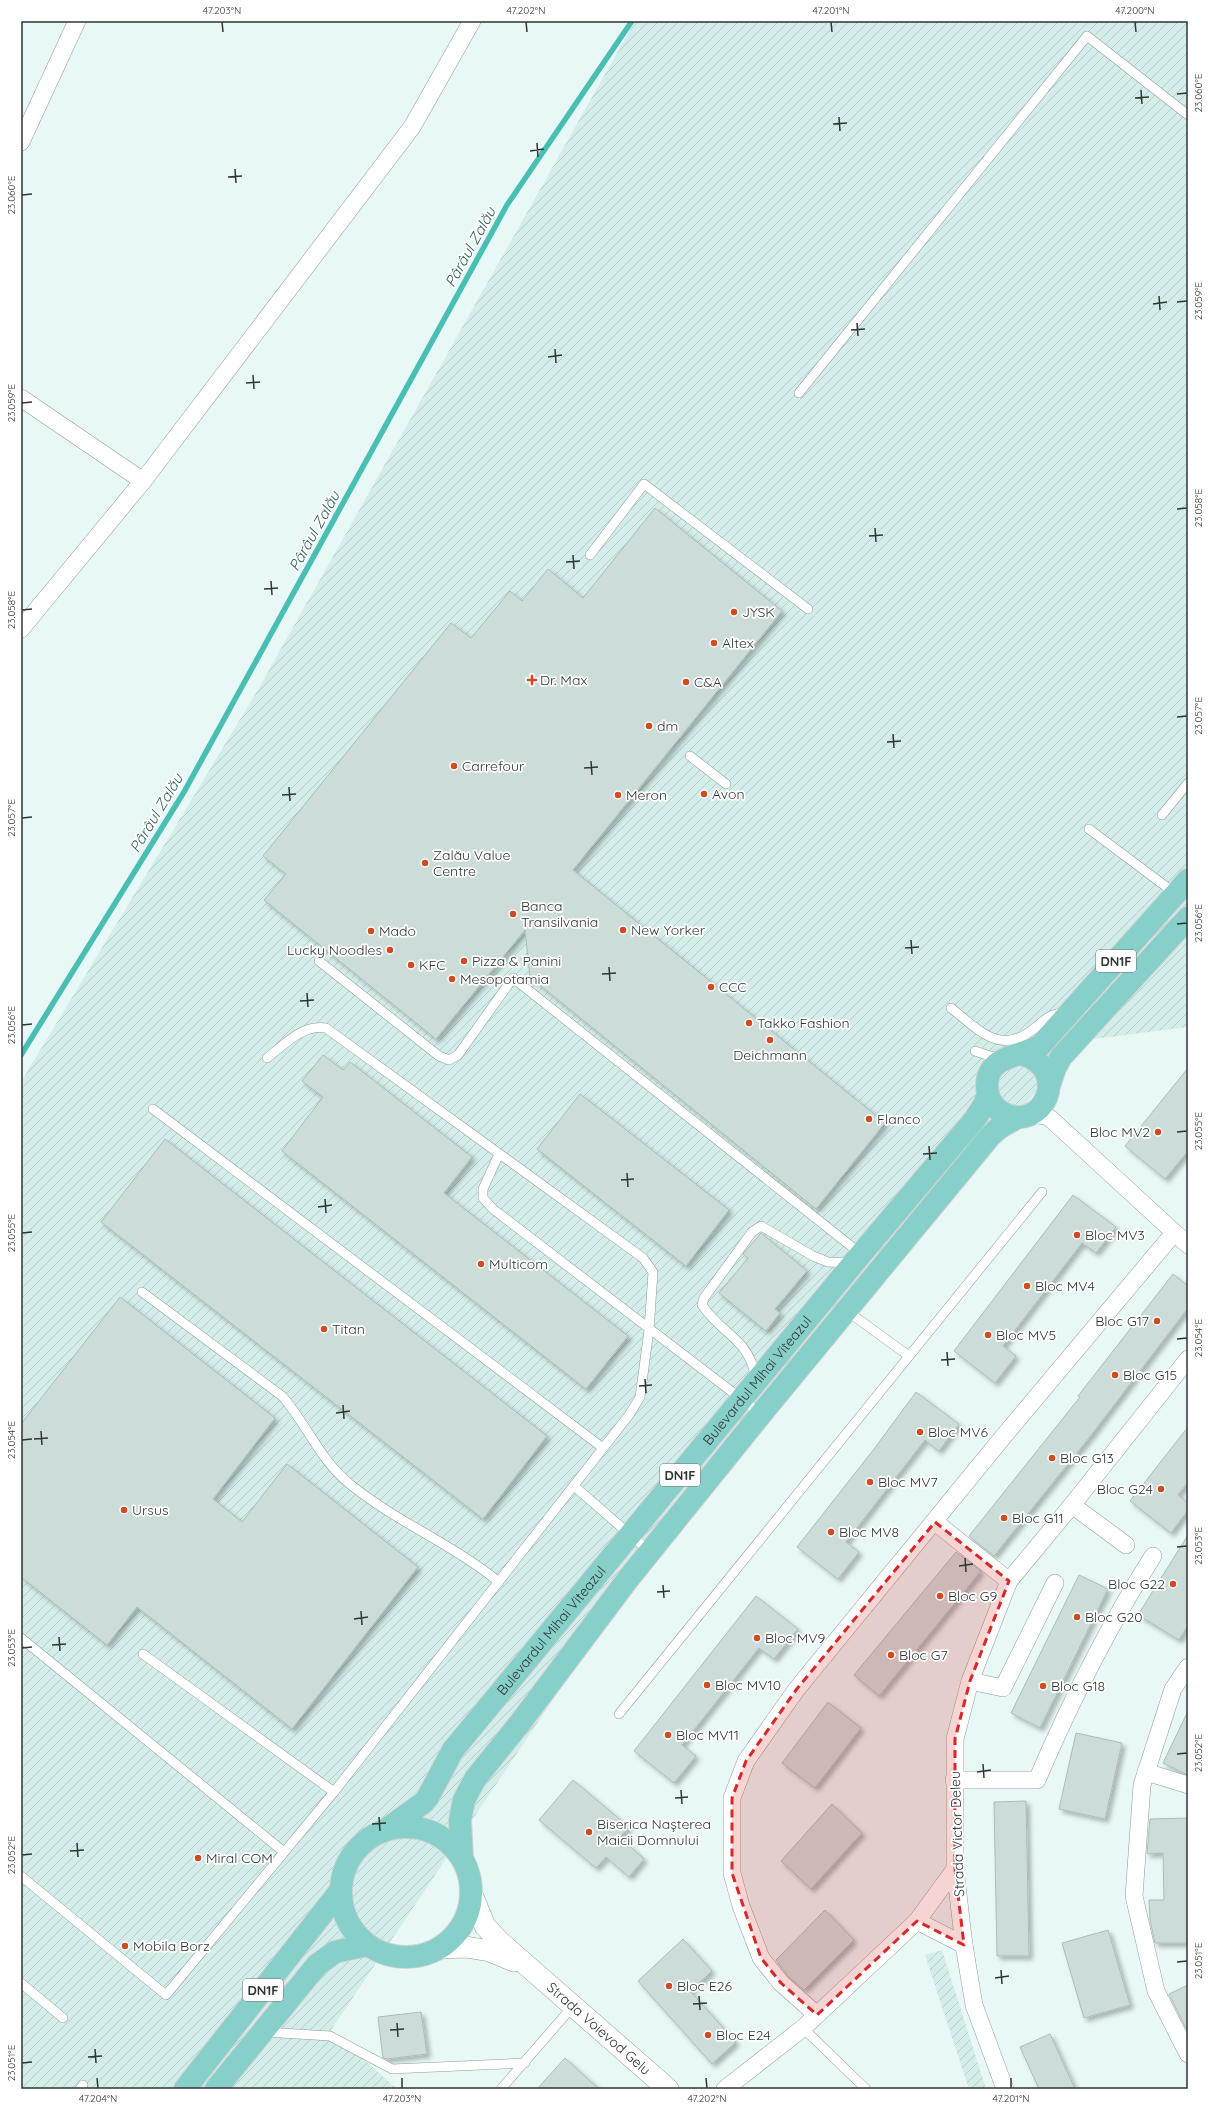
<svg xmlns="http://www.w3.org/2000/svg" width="1209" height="2110" font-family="Quicksand,sans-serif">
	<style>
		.industrial { fill: url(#industrial-furrows) }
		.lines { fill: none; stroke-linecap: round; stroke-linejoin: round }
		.stream { stroke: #49bfb4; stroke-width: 5.5 }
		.building { fill: #cbdcd9; stroke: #acbcba; filter: url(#shadow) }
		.service-casing { stroke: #8e9d9b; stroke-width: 10 }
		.minor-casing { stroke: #8e9d9b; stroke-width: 18 }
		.tertiary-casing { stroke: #8e9d9b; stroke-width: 22 }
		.primary-casing { stroke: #d1d3d3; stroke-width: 24 }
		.service { stroke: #fff; stroke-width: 9 }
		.minor { stroke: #fff; stroke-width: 17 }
		.tertiary { stroke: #fff; stroke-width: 21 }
		.primary { stroke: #87cfc9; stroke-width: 22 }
		.marked { fill: #d62828; fill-opacity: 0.2; stroke: #d62828; stroke-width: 3; stroke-dasharray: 8 5; stroke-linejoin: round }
		.ticks { fill: none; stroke: #2f3535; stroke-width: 1.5 }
		.poi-dot { fill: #d24a1f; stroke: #fff; stroke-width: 1.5 }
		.labels { text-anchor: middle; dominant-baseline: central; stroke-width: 3.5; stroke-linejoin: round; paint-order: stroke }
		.shield { fill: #fff; stroke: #6d7272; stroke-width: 1 }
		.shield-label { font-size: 13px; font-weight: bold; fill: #2f3535 }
		.poi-label { font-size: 14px; fill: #2f3535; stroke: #fff; text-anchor: start }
		.street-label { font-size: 14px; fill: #2f3535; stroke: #fff }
		.water-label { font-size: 15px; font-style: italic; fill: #2d5f5a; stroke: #fff }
		.neatline { fill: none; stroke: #2f3535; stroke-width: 1.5 }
		.ticks-label { font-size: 10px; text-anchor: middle; fill: #2f3535 }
	</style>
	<defs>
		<pattern id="industrial-furrows" width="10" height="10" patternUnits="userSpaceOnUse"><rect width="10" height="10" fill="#d3edea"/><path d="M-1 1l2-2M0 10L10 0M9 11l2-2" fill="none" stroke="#b5ccc9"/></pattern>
		<filter id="shadow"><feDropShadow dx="3.5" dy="3.5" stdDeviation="2" flood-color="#0004"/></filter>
	</defs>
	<rect width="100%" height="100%" fill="#e7f8f6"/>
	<g class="industrial">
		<path d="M635,21H1188V1027L1078,1041L651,1554L331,2030L397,2089H21V1082L256,693Z"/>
		<path d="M942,1950L986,2089H969L925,1955Z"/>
	</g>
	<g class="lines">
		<path class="stream" d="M21,1055L184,792L507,205L632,21"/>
	</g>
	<g class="building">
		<path d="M655,508L782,611L573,870L885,1123L816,1209L530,977L525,930L436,1039L264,900L286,874L263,856L451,623L471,638L510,591L522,601L548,569L583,598Z"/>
		<path d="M323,1055L343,1070L350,1062L472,1157L444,1193L628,1336L586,1389L282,1151L323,1097L302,1081Z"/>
		<path d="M1188,1068V1151L1165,1179L1125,1146Z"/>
		<path d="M580,1094L729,1210L686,1266L537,1149Z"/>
		<path d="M165,1139L547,1436L483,1519L101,1222Z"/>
		<path d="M1073,1195L1116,1227L1096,1253L1082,1243L1003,1346L1016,1356L995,1383L954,1351Z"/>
		<path d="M761,1233L807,1271L775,1309L780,1313L766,1331L719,1293L748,1258L743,1254Z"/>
		<path d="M1173,1274L1188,1286V1308L1089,1438L994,1556L969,1536L1080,1397L1078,1396Z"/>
		<path d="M120,1297L275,1418L213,1499L242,1522L287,1464L418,1567L292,1729L137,1607L107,1645L21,1577V1424Z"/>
		<path d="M916,1392L959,1424L939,1451L925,1440L846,1542L859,1552L838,1579L797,1547L874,1449Z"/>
		<path d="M1188,1427V1482L1178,1495L1188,1503V1510L1171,1533L1130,1501Z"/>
		<path d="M1188,1535V1625L1179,1640L1138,1615Z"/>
		<path d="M956,1552L981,1571L879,1696L854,1675Z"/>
		<path d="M1079,1575L1108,1589L1040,1728L1011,1713Z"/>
		<path d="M756,1596L798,1629L774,1659L759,1648L682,1745L696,1756L674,1783L634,1751Z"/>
		<path d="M828,1702L861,1728L815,1788L782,1763Z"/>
		<path d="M1188,1711V1775L1163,1763Z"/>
		<path d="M1076,1733L1122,1743L1105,1819L1059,1809Z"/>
		<path d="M573,1780L629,1827L620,1837L644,1859L629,1877L606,1857L596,1868L539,1820Z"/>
		<path d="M1026,1801L1029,1956H997L994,1802Z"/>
		<path d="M832,1804L862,1833L811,1889L781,1861Z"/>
		<path d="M1188,1818V1943H1155L1150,1920L1149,1900H1164L1163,1853L1147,1854L1150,1819Z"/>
		<path d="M825,1910L854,1940L804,1990L788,1976L776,1960Z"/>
		<path d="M1108,1930L1130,2005L1084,2018L1062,1943Z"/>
		<path d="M683,1939L712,1971L690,1991L736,2042L712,2064L638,1981Z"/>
		<path d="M1188,1985V2032L1169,1994Z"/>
		<path d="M421,2012L427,2054L387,2059L383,2058L378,2017Z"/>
		<path d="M1050,2034L1075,2089H1039L1020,2047Z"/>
		<path d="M565,2058L599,2089H537Z"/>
	</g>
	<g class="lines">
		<g class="service-casing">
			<g id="service">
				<path d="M799,393L1087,36L1188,115"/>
				<path d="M590,555L644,484L808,609"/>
				<path d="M690,756L726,784"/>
				<path d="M1162,815L1188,783"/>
				<path d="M1089,829L1176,894"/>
				<path d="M319,961L439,1056L449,1060L458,1055L513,978L861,1254"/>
				<path d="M951,1008C980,1031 1001,1057 1036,1027C1046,1018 1052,1013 1066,1013"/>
				<path d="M975,1051L990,1056L1002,1057"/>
				<path d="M153,1109L603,1448"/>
				<path d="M499,1154L483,1189V1198L493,1209L761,1414"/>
				<path d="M142,1292L282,1396C307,1424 320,1461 351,1485C397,1522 452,1544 499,1582"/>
				<path d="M847,1311L909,1356"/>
				<path d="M756,1378C748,1337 723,1336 702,1305L704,1298L752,1232L761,1226L813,1256L828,1262L852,1263"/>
				<path d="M574,1486L650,1552"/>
				<path d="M21,1638L284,1852"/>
				<path d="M143,1654L334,1792"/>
				<path d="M619,1714L1042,1192"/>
				<path d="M21,1876L166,1995L334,1792L629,1415L640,1397L649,1330L653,1272L643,1258L326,1028C303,1024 285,1044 267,1058"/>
				<path d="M21,1983L63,2018"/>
				<path d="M803,2028L866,2089"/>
				<path d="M264,2032L330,2036L392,2069L525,2063"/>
				<path d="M80,2089L83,2085"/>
				<path d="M501,2089L573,2006"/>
			</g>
		</g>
		<g class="minor-casing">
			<g id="minor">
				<path d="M21,142L77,21"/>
				<path d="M21,398L143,481"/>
				<path d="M21,629L143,481L412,127L472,21"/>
				<path d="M1031,1114L1046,1116L1051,1119L1188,1245"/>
				<path d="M1072,1505L1126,1545"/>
				<path d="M935,1522L1009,1581"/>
				<path d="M1188,1667L1173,1689L1142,1785L1134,1896L1156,1991L1188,2054"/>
				<path d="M970,1681L1003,1688L1055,1583"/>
				<path d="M1146,1772L1188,1785"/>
				<path d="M954,1780H1037C1070,1703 1108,1627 1153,1556"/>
				<path d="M917,1921L964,1945"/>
				<path d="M817,2015L781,1983L761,1958L741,1906L732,1873V1798L746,1761L796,1690L1003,1437L1174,1233"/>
				<path d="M725,2089L803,2028L917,1921L955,1869"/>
				<path d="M1005,2089L974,2005L964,1945L955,1869V1739L970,1681L1009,1581L1072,1505L1188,1359"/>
			</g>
		</g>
		<g class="tertiary-casing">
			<g id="tertiary">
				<path id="s1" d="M471,1892L485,1926L500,1942L668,2089"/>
				<path d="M439,1948L466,1947L490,1951L514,1961"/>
			</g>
		</g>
		<g class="primary-casing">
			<g id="primary">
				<path d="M1021,1054C1074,1069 1042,1136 1001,1112C992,1106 987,1096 987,1086C987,1055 1020,1057 1040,1046L1188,880"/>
				<path d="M1049,1086L1055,1068L1061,1057L1188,918"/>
				<circle cx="406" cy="1892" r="65"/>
				<path id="s2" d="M387,1829L423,1803L428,1797L453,1750L861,1254L975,1119L984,1105L988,1094"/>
				<path d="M462,1858L460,1820L464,1800L475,1779L520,1723L628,1579L761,1414L990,1136L999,1128L1018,1117"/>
				<path d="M185,2089L340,1891"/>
				<path d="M216,2089L317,1965L335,1952L367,1945"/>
			</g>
		</g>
		<use href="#service" class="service"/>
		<use href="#minor" class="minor"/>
		<use href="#tertiary" class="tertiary"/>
		<use href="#primary" class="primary"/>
	</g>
	<path class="marked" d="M935,1522L1009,1581L970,1681L955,1739V1869L964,1945L917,1921L817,2015L781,1983L761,1958L732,1873V1798L746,1761L796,1690Z"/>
	<path class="ticks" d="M222,22L223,32M526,22L527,32M831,22L832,32M1135,22L1136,32M1141,90L1142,104M1177,94L1187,93M1135,98L1149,97M839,117L840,131M833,124L847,123M537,143L538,157M530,151L544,149M235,169L236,183M228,177L242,176M22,195L32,194M1159,296L1160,310M1177,302L1187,301M1153,304L1167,302M857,323L858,336M851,330L865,329M555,349L556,363M548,357L562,355M253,375L254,389M246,383L260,382M22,403L32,402M1177,509L1187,508M875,528L876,542M869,536L883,535M573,555L574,569M566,562L580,561M271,581L272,595M264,589L278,588M22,610L32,609M1177,717L1187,716M893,734L894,748M887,742L901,741M591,761L592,775M584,768L598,767M289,787L290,801M282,795L296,794M22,818L32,817M1177,924L1187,923M911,940L912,954M905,948L919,947M609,967L610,981M602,974L616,973M307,993L308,1007M300,1001L314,1000M22,1025L32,1024M1177,1132L1187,1131M929,1146L930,1160M923,1154L937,1153M627,1173L628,1187M621,1180L634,1179M325,1199L326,1213M318,1207L332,1205M22,1233L32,1232M1177,1339L1187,1338M947,1352L948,1366M941,1360L955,1359M645,1379L646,1393M639,1386L652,1385M343,1405L344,1419M336,1413L350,1411M41,1431L42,1445M34,1439L48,1438M22,1440L32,1439M1177,1547L1187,1546M965,1558L966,1572M959,1566L973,1564M663,1585L664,1598M657,1592L670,1591M361,1611L362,1625M354,1619L368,1617M59,1637L60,1651M52,1645L66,1644M22,1648L32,1647M1177,1754L1187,1753M983,1764L984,1778M977,1772L991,1770M681,1790L682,1804M675,1798L688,1797M379,1817L380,1831M372,1824L386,1823M77,1843L78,1857M70,1851L84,1850M22,1855L32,1854M1177,1962L1187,1961M1001,1970L1002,1984M995,1978L1009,1976M699,1996L700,2010M693,2004L707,2003M397,2023L398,2037M390,2030L404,2029M95,2049L96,2063M88,2057L102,2056M22,2063L32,2062M97,2078L98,2088M402,2078V2088M706,2078L707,2088M1011,2078V2088"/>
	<g class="poi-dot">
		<circle cx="734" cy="612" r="4"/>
		<circle cx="714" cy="643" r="4"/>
		<path d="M530 674h4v4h4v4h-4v4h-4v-4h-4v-4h4z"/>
		<circle cx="686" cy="682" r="4"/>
		<circle cx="649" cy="726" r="4"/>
		<circle cx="454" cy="766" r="4"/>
		<circle cx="704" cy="794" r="4"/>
		<circle cx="618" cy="795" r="4"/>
		<circle cx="425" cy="863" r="4"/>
		<circle cx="513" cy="914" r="4"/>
		<circle cx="623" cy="930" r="4"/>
		<circle cx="371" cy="931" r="4"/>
		<circle cx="390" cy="950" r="4"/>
		<circle cx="464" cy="961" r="4"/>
		<circle cx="411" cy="965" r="4"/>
		<circle cx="452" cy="979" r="4"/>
		<circle cx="711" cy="987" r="4"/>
		<circle cx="749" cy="1023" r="4"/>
		<circle cx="770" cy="1040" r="4"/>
		<circle cx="869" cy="1119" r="4"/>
		<circle cx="1158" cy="1132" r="4"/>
		<circle cx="1077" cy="1235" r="4"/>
		<circle cx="481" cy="1264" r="4"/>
		<circle cx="1027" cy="1286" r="4"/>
		<circle cx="1157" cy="1321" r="4"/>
		<circle cx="324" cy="1329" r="4"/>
		<circle cx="988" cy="1335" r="4"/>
		<circle cx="1115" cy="1375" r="4"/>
		<circle cx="920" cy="1432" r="4"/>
		<circle cx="1052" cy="1458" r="4"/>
		<circle cx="870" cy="1482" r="4"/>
		<circle cx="1161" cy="1489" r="4"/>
		<circle cx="124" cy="1510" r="4"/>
		<circle cx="1004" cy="1518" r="4"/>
		<circle cx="831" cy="1532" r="4"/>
		<circle cx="1173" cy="1584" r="4"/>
		<circle cx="940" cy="1596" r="4"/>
		<circle cx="1077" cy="1617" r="4"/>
		<circle cx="757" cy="1638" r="4"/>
		<circle cx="891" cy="1655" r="4"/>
		<circle cx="707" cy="1685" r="4"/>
		<circle cx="1043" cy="1686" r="4"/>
		<circle cx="668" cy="1735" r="4"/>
		<circle cx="589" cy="1832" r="4"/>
		<circle cx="198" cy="1858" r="4"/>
		<circle cx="125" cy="1946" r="4"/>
		<circle cx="669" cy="1986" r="4"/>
		<circle cx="708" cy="2035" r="4"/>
	</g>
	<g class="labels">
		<g class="shield">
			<rect x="1096" y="950" width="40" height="22" rx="3"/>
			<rect x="660" y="1464" width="40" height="22" rx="3"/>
			<rect x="243" y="1979" width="40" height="22" rx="3"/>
		</g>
		<g class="shield-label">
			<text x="1116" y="961">DN1F</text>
			<text x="680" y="1475">DN1F</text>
			<text x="263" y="1990">DN1F</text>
		</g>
		<g class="poi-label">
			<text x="742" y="612">JYSK</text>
			<text x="722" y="643">Altex</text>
			<text x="540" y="680">Dr. Max</text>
			<text x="694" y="682">C&amp;A</text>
			<text x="657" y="726">dm</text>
			<text x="462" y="766">Carrefour</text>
			<text x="712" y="794">Avon</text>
			<text x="626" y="795">Meron</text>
			<text x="433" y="855">Zalău Value<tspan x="433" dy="16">Centre</tspan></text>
			<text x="521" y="906">Banca<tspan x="521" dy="16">Transilvania</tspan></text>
			<text x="631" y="930">New Yorker</text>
			<text x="379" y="931">Mado</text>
			<text x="382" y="950" text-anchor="end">Lucky Noodles</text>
			<text x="472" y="961">Pizza &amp; Panini</text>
			<text x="419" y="965">KFC</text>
			<text x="460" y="979">Mesopotamia</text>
			<text x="719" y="987">CCC</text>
			<text x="757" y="1023">Takko Fashion</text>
			<text x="770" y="1055" text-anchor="middle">Deichmann</text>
			<text x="877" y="1119">Flanco</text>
			<text x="1150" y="1132" text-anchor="end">Bloc MV2</text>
			<text x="1085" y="1235">Bloc MV3</text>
			<text x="489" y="1264">Multicom</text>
			<text x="1035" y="1286">Bloc MV4</text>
			<text x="1149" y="1321" text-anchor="end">Bloc G17</text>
			<text x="332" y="1329">Titan</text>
			<text x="996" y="1335">Bloc MV5</text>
			<text x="1123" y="1375">Bloc G15</text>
			<text x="928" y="1432">Bloc MV6</text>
			<text x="1060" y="1458">Bloc G13</text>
			<text x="878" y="1482">Bloc MV7</text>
			<text x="1153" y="1489" text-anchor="end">Bloc G24</text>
			<text x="132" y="1510">Ursus</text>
			<text x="1012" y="1518">Bloc G11</text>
			<text x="839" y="1532">Bloc MV8</text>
			<text x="1165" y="1584" text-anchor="end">Bloc G22</text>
			<text x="948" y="1596">Bloc G9</text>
			<text x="1085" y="1617">Bloc G20</text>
			<text x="765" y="1638">Bloc MV9</text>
			<text x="899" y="1655">Bloc G7</text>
			<text x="715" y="1685">Bloc MV10</text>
			<text x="1051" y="1686">Bloc G18</text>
			<text x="676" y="1735">Bloc MV11</text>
			<text x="597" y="1824">Biserica Nașterea<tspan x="597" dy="16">Maicii Domnului</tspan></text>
			<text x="206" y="1858">Miral COM</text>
			<text x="133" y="1946">Mobila Borz</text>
			<text x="677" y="1986">Bloc E26</text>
			<text x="716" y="2035">Bloc E24</text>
		</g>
		<g class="street-label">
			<text stroke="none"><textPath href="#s2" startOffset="584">Bulevardul Mihai Viteazul</textPath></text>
			<text stroke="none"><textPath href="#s2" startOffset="260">Bulevardul Mihai Viteazul</textPath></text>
			<text transform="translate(957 1834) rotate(-92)">Strada Victor Deleu</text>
			<text stroke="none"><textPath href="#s1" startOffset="190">Strada Voievod Gelu</textPath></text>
		</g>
		<g class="water-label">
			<text transform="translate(470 247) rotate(-61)">Pârâul Zalău</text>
			<text transform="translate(314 531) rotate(-61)">Pârâul Zalău</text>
			<text transform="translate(156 813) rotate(-59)">Pârâul Zalău</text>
		</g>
	</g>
	<rect width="1209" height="2110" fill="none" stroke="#ffffff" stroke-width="44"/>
	<rect x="22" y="22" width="1165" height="2066" class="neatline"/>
	<g class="ticks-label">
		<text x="222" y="14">47.203°N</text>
		<text x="526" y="14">47.202°N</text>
		<text x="831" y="14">47.201°N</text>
		<text x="1135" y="14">47.200°N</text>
		<text transform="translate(1198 93) rotate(-90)" y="4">23.060°E</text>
		<text transform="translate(11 195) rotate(-90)" y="4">23.060°E</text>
		<text transform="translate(1198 301) rotate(-90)" y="4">23.059°E</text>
		<text transform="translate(11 403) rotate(-90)" y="4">23.059°E</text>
		<text transform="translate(1198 508) rotate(-90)" y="4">23.058°E</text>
		<text transform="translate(11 610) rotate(-90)" y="4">23.058°E</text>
		<text transform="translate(1198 716) rotate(-90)" y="4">23.057°E</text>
		<text transform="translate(11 818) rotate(-90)" y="4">23.057°E</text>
		<text transform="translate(1198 923) rotate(-90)" y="4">23.056°E</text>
		<text transform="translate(11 1025) rotate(-90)" y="4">23.056°E</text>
		<text transform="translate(1198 1131) rotate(-90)" y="4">23.055°E</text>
		<text transform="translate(11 1233) rotate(-90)" y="4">23.055°E</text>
		<text transform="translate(1198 1338) rotate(-90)" y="4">23.054°E</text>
		<text transform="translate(11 1440) rotate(-90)" y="4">23.054°E</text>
		<text transform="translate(1198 1546) rotate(-90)" y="4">23.053°E</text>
		<text transform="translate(11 1648) rotate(-90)" y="4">23.053°E</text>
		<text transform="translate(1198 1753) rotate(-90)" y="4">23.052°E</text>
		<text transform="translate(11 1855) rotate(-90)" y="4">23.052°E</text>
		<text transform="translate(1198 1961) rotate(-90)" y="4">23.051°E</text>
		<text transform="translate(11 2063) rotate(-90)" y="4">23.051°E</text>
		<text x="98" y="2102">47.204°N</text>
		<text x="402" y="2102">47.203°N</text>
		<text x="707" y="2102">47.202°N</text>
		<text x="1011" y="2102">47.201°N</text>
	</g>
</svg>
